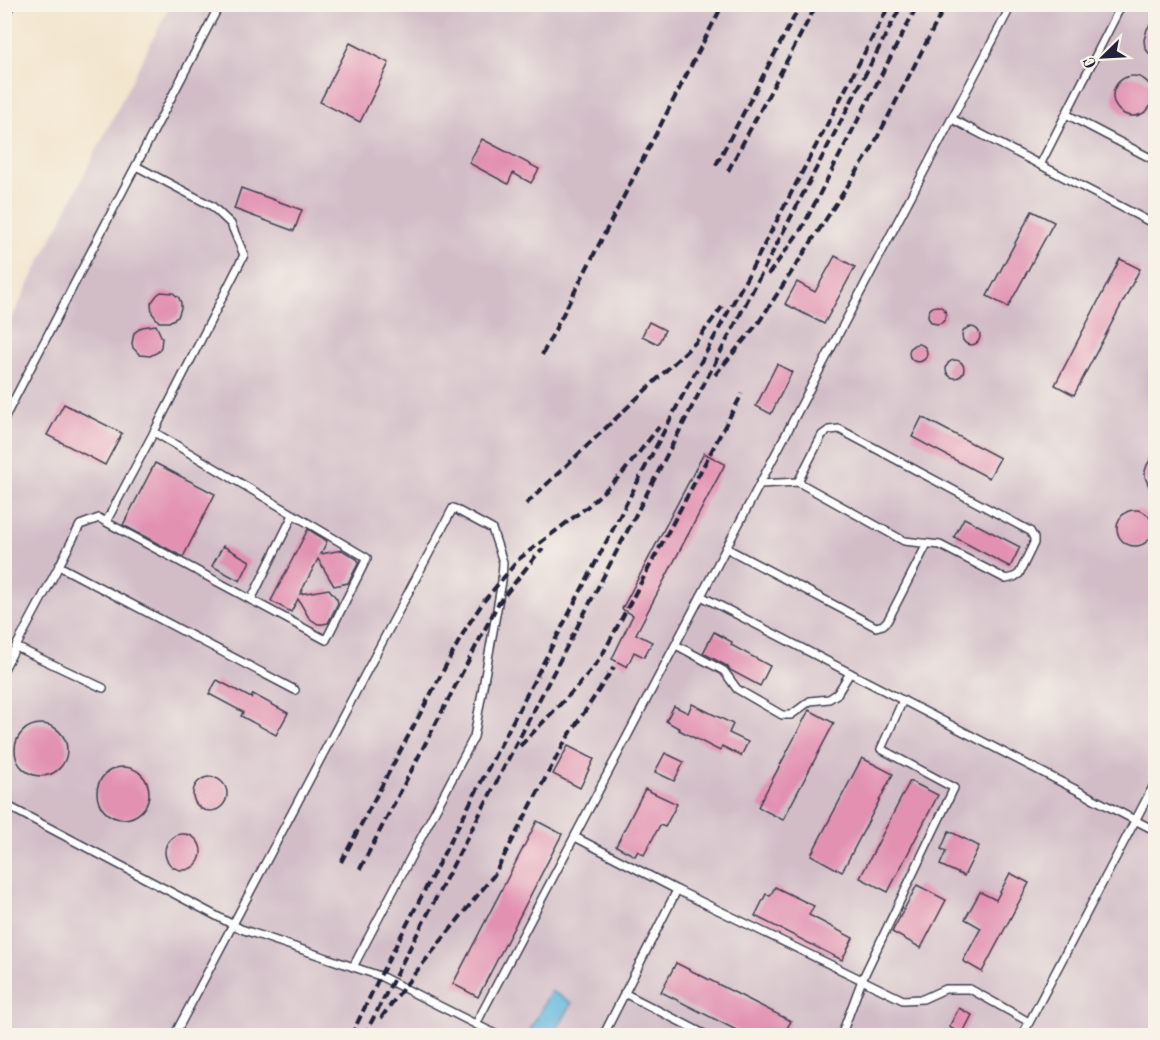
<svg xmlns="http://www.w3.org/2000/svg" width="1160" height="1040" font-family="'Old Standard TT',serif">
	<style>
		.industrial { fill: #d2bdc7 }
		.water { fill: #61b6dd; stroke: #426c8c; stroke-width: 1.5 }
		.building { fill: #e291b1 }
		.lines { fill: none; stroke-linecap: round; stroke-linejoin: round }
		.service-casing { stroke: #413f51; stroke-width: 10 }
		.minor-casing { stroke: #413f51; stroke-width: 16 }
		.service { stroke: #fff; stroke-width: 7 }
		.minor { stroke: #fff; stroke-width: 14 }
		.rail { stroke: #22223b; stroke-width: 4; stroke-dasharray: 9 4.5; stroke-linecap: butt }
	</style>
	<rect width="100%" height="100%" fill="#f7f3e8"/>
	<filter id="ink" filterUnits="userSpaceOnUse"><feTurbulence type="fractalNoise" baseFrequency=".0167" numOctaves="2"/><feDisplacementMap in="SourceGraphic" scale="12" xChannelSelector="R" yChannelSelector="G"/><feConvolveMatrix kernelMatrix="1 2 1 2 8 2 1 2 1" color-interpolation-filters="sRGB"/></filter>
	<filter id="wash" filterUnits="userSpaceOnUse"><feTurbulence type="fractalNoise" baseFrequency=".008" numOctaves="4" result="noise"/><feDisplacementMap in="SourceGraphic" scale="24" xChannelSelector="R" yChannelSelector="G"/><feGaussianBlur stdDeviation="1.35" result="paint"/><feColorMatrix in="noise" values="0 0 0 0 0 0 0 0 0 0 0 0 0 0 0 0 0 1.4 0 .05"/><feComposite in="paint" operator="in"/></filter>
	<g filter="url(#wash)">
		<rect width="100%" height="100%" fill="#f3e5cd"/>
		<path class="industrial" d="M170,5H1155V1035H5L4,333Z"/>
		<path class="water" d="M551,991L572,1003L554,1035H536L529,1032Z"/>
		<g id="blocks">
			<g class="building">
				<path d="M1155,18V61L1145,48L1144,40L1147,29Z"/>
				<path d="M350,43L389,63L360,122L320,102Z"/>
				<circle cx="1133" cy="96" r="20"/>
				<path d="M482,139L539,169L531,183L513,173L508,184L469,163Z"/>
				<path d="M241,188L302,210L294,231L234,209Z"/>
				<path d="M1032,211L1054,222L1008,307L987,296Z"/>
				<path d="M835,256L855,267L824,324L785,304L797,282L815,292Z"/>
				<path d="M1120,259L1140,269L1074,395L1055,385Z"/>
				<path d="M161,292L173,293L179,298L181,303V308L178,317L169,322H159L152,313L151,303L157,295Z"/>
				<circle cx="937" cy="315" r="9"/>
				<path d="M649,322L665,330L658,344L642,336Z"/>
				<path d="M156,325L162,338L161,347L158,352L150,356L140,355L133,348L132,343L134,333L142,327Z"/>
				<circle cx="971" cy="336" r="9"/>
				<circle cx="918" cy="353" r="9"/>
				<circle cx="955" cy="369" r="9"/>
				<path d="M777,364L792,372L771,414L756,406Z"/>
				<path d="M64,404L122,433L105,465L47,435Z"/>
				<path d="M922,417L1000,458L989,478L912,437Z"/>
				<path d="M1155,452V500L1145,477V471L1147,465Z"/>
				<path d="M704,453L725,464L636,634L652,642L644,657L634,652L627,667L612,659L633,615L622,609Z"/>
				<path d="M155,463L215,494L183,557L123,525Z"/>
				<circle cx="1135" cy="528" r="18"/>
				<path d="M964,518L1020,547L1010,567L954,537Z"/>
				<path d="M308,529L327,541L321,554L342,550L357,559L359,562L348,583L334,586L318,559L300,594L329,589L337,599L338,603L328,623L323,624H318L309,618L298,599L291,612L271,601Z"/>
				<path d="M223,546L250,561L240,581L212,566Z"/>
				<path d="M714,632L732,642L731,645L770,666L760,686L730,670L727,666L703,653Z"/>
				<path d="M217,680L251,698L253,694L288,713L276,735L241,716L243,712L209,694Z"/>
				<path d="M692,704L733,724L729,733L748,742L741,756L722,746L720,751L679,730L680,729L666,721L674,706L688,713Z"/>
				<path d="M809,710L834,723L783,820L758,807Z"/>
				<circle cx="41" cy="750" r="26"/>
				<path d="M568,746L594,759L580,788L553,774Z"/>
				<path d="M665,753L684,762L674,781L655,772Z"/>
				<path d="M862,758L893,774L842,872L811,855Z"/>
				<circle cx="123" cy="793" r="26"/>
				<circle cx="210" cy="794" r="17"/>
				<path d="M910,781L938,795L888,892L860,878Z"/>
				<path d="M645,789L677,804L665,827L660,825L644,855L638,851L635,856L616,846Z"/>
				<path d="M537,821L562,834L478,997L453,984Z"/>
				<path d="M949,831L979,846L964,876L940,865L946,851L941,849Z"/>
				<circle cx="183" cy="852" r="18"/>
				<path d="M1010,873L1029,883L982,972L963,961L981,928L965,919L980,892L996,900Z"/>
				<path d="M917,885L946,900L921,948L892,932Z"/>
				<path d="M775,887L814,906L809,915L853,938L842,960L755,916L766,894L770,896Z"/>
				<path d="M676,963L791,1021L783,1035H746L661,992Z"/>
				<path d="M959,1008L972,1015L962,1034L949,1027Z"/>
			</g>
		</g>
	</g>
	<g filter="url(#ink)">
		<use href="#blocks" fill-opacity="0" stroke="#413f51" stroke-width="1.5"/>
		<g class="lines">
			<g class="service-casing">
				<g id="service">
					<path d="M1066,114L1156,161"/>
					<path d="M952,119L1156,225"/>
					<path d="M1040,165L1122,4"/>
					<path d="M136,166L212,206L231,224L244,255L154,432"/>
					<path d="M4,419L220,4"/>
					<path d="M760,484L798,482L822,435L829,430L839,429L1030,531L1034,538V543L1019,574L1014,577L1006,579L940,545L904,541L798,482"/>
					<path d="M726,548L876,627L883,625L888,620L927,544"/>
					<path d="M59,566L80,525L99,518L106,522L326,640L367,558L154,432L106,522"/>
					<path d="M701,596L1156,831"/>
					<path d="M251,600L293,515"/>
					<path d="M676,645L724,671L737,689L782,715H791L810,701L829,699L837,694L850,673"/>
					<path d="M16,647L103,688"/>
					<path d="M4,669L59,566L295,690"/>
					<path d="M4,804L241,929L380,976L499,1036"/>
					<path d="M575,837L677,890L603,1036"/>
					<path d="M677,890L903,1000L923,999L945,989H970L1029,1022"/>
					<path d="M624,993L708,1036"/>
					<path d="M476,1024L1012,4"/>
					<path d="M174,1036L453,508L492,529L503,562L502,581L474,737L353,967"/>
					<path d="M841,1036L862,980L954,788L881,749L903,700"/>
					<path d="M1022,1036L1156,781"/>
				</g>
			</g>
			<g class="minor-casing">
				<path id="minor" d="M4,11L8,4"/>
			</g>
			<use href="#service" class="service"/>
			<use href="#minor" class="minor"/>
			<g class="rail">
				<path d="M716,165L801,4"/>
				<path d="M728,171L817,4"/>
				<path d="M768,275L802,228L918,4"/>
				<path d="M542,355L723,4"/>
				<path d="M715,375L759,322L871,150L946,4"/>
				<path d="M526,504L696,342L725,303"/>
				<path d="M520,746L577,687L600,659L742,394"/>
				<path d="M341,862L466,628L484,601L519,559L587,507L622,474L659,427"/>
				<path d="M360,869L498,604L535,557L543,549"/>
				<path d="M381,1018L404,987L494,875L564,743L614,667"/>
				<path d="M351,1036L380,976L685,391L751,270L890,4"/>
				<path d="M364,1036L902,4"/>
			</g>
		</g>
	</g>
	<rect width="1160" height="1040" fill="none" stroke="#f7f3e8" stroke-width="24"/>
	<g transform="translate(1103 57) rotate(246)" stroke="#f7f3e8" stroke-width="4.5" paint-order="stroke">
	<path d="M0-4.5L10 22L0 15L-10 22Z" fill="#22223b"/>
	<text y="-9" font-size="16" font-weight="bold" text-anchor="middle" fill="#22223b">С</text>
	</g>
</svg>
